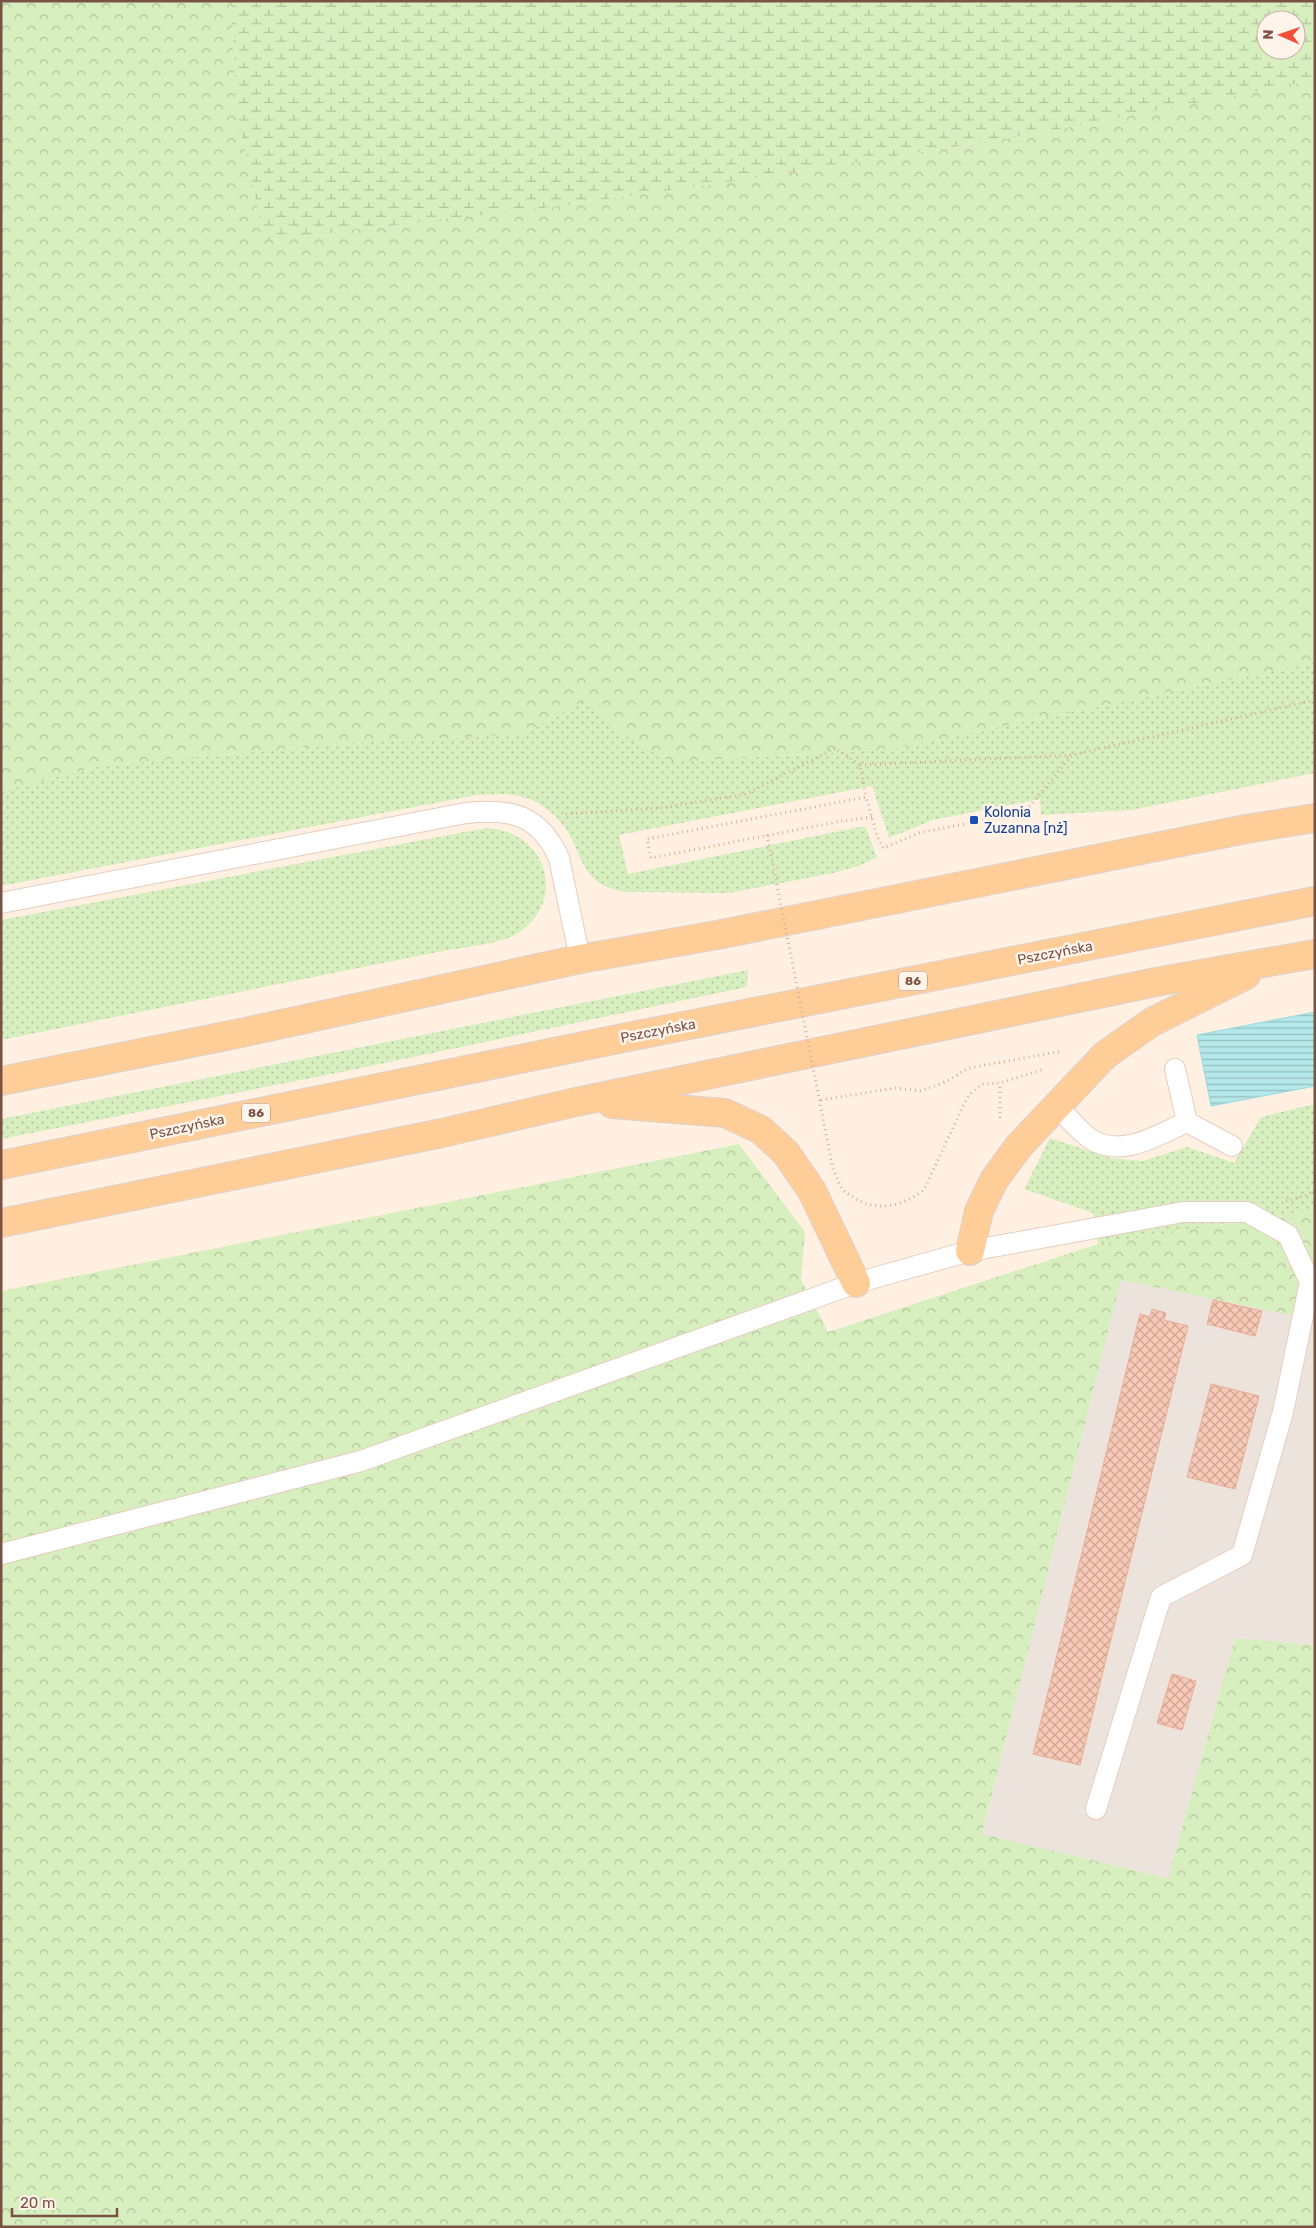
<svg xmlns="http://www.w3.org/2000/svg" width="1316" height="2228" font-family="Rubik,sans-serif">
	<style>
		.industrial { fill: #ede3dd }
		.grass { fill: url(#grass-dots) }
		.forest { fill: url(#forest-crowns) }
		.wetland { fill: url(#wetland-marsh); fill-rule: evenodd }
		.water { fill: url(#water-rules); stroke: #99dadd }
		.building { fill: url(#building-cross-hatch); stroke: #ebac95 }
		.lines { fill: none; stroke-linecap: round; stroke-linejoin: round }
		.service-casing { stroke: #e6cdbe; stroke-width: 22 }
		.primary-casing { stroke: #dcd2cf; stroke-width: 30 }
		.path { stroke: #dcac99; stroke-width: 3; stroke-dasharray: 1 4; stroke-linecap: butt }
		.service { stroke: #fff; stroke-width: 20 }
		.primary { stroke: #ffcd98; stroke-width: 28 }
		.path-bridge { stroke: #dcac99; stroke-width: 3; stroke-dasharray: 1 4; stroke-linecap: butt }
		.transit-dot { fill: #1a4fb4; stroke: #fff4ea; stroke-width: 2 }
		.labels { text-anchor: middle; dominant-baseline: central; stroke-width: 5; stroke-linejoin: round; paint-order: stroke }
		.shield { fill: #fff4ea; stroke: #a18376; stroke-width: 1 }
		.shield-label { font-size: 12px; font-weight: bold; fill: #795245 }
		.transit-label { font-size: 14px; fill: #164399; stroke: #fff4ea; text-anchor: start }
		.street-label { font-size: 14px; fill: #795245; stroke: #fff4ea }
	</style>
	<defs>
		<pattern id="grass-dots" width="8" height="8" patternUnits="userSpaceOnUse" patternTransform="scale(1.25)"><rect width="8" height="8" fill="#d7eebf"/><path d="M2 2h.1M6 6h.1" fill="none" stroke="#b3c39d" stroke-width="1.8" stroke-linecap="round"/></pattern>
		<pattern id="forest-crowns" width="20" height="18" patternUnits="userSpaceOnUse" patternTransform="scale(1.25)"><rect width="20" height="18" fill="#d7eebf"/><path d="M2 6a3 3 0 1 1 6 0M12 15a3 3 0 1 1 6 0" fill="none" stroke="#b3c39d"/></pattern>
		<pattern id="wetland-marsh" width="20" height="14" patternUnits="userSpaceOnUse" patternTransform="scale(1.25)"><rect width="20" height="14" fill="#d7eebf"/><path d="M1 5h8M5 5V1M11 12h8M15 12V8" fill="none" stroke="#b3c39d"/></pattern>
		<pattern id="water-rules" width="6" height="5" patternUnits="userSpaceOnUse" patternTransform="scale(1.25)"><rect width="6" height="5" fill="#b4e8ea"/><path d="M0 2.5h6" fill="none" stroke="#97bfbf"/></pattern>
		<pattern id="building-cross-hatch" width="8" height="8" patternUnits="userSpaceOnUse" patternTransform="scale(1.25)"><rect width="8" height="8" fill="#f7c9b6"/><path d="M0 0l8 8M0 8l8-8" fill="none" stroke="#cda696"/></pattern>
	</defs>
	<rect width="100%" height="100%" fill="#fff0e2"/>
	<path class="industrial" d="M1121,1279L1315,1320V1645L1235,1638L1168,1878L982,1835Z"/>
	<g class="grass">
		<path d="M1315,662V773L1132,810L1041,815L1040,799L933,820L889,838L872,786L619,835L628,874L865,826L877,857L859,866L833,873L729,893L626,892C616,890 606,888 598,882C583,871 578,851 570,836C562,820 544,804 527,798C511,793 494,794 477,795L1,886V791L100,766L352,743L522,734L588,699L621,733L671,762L892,749Z"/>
		<path d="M486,828C544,830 569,896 520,932C503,944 464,947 443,951L1,1040V920Z"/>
		<path d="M748,970L747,987L337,1073L1,1139V1119Z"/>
		<path d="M1315,1104V1210L1098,1244L1093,1213L1024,1189L1050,1138L1110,1158L1142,1161L1187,1147L1234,1163L1261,1117Z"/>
	</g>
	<g class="forest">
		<path d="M1,1H231L236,110L543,208L763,177L1029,135L1315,80V662L892,749L671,762L621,733L588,699L522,734L352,743L100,766L1,791Z"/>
		<path d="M739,1144L805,1232L801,1280L828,1332L1098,1244L1315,1210V1320L1121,1280L982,1834L1168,1878L1235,1638L1315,1645V2227H1V1291Z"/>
	</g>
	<path class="wetland" d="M231,1H1315V80L1029,135L763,177L543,208L265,240L236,110ZM1266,20H1296V50H1266Z"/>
	<path class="water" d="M1315,1012V1086L1211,1106L1197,1035Z"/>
	<g class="building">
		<path d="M1213,1300L1262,1311L1255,1336L1207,1324Z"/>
		<path d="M1152,1309L1166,1313L1164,1320L1188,1326L1080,1765L1033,1754L1140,1314L1150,1317Z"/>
		<path d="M1211,1384L1259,1396L1235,1489L1187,1477Z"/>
		<path d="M1172,1674L1196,1681L1182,1730L1157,1723Z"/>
	</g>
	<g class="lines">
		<g class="service-casing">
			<g id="service">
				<path d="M1,903L466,813C510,808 539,814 559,858L580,959"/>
				<path d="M1175,1069L1187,1122L1232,1146"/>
				<path d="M1057,1106C1067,1116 1082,1135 1094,1141C1125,1157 1159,1134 1187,1122"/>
				<path d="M1,1554L361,1461L856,1283L970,1251L1183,1212H1247L1288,1235L1310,1282L1283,1412L1242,1555L1161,1597L1096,1809"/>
			</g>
		</g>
		<g class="primary-casing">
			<g id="primary">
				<path d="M1,1081L236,1034L580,959L717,935L1246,829L1315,818"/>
				<path d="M612,1104L725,1113L761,1130L786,1153L812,1191L856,1283"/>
				<path d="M1,1165L623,1038L1315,901"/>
				<path d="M1,1223L442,1133L576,1102L1161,981L1315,954"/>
				<path d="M970,1251L979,1211L994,1180L1019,1146L1105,1055L1152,1022L1246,975"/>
			</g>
		</g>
		<g class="path">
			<path d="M860,765L1072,755"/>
			<path d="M566,814L661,808L746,794L835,748L860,765L866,797"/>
			<path d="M872,817L842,821L651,858L647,839L866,797L877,836L883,848L919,833L1025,812L1072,755L1315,700"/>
			<path d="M821,1100L896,1088L921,1091L945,1082L969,1068L1063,1051"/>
			<path d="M963,1106L969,1095L982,1084L1000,1083L1045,1069"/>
			<path d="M1000,1118V1083"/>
			<path d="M1286,1201L1307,1195L1315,1190"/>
		</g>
		<use href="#service" class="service"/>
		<use href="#primary" class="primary"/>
		<path class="path-bridge" d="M767,835L833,1169C836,1175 839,1185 843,1190C846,1193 850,1195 853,1197C877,1213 903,1206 924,1190L963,1106"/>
	</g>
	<rect class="transit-dot" x="969" y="815" width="10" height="10" rx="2.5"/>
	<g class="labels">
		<g class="shield">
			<rect x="899" y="971.5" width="28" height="19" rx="4"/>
			<rect x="242" y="1103.5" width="28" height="19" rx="4"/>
		</g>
		<g class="shield-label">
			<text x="913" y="981">86</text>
			<text x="256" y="1113">86</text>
		</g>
		<g class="transit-label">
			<text x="984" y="812">Kolonia<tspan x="984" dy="16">Zuzanna [nż]</tspan></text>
		</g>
		<g class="street-label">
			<text transform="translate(1055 953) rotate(-11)">Pszczyńska</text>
			<text transform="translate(658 1031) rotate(-11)">Pszczyńska</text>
			<text transform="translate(187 1127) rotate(-12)">Pszczyńska</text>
		</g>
	</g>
	<rect width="1316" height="2228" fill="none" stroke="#795245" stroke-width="5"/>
	<g transform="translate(1281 35) rotate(272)"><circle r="24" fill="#fff4ea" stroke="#c9b3a8"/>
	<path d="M0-4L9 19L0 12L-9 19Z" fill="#f54f3a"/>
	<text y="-8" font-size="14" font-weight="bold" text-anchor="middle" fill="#795245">N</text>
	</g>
	<path d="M12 2208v8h105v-8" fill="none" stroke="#795245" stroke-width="2.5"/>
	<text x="20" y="2208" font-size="15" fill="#795245" stroke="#fff4ea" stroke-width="4" paint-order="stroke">20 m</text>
</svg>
